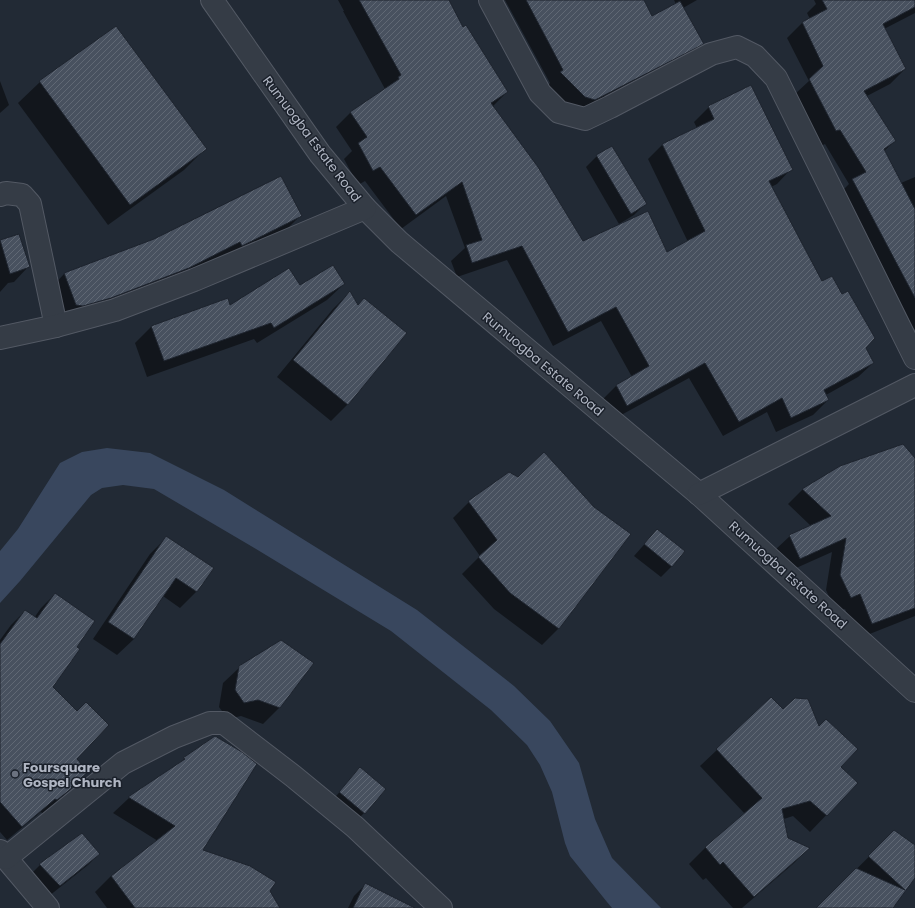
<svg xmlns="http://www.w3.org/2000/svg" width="915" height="908" font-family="Poppins,sans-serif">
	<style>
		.water { fill: #39475e }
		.shadow { fill: #0007 }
		.building { fill: url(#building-hatch); stroke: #1d232d }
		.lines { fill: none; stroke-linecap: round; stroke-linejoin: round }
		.minor-casing { stroke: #535964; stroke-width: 24 }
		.minor { stroke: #353c46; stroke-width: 22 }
		.worship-dot { fill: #6b7280; stroke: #1b212b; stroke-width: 1.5 }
		.labels { text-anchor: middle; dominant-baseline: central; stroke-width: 3; stroke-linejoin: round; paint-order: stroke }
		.street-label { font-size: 13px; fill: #b0b6c3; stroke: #1b212b }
		.poi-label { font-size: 13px; font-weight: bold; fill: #b0b6c3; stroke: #1b212b; text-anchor: start }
	</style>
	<defs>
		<pattern id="building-hatch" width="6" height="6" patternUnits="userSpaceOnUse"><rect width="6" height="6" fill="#48515f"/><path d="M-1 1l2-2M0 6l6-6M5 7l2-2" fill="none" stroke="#606874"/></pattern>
	</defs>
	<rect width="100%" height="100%" fill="#222a35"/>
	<path class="water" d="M107,448L150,453L224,490L417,610L514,686L550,721L579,763L595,819L612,858L661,908H612L607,902L570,856L565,843L552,792L540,765L527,745L491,710L391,631L251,546L154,489L123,485L102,488L91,495L20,581L0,603V551L18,529L60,463L82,452Z"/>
	<g class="shadow">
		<path d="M338,0H448L463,28L507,92L492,107L582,243L666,253L688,242L648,159L663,144L697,128L694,122L709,107L791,169L777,184L771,187L822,282L873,363L858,377L826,395L828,400L813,415L776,432L767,412L723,436L689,378L612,420L601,401L616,386L632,377L601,321L553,346L507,260L457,277L451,261L465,248L446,196L401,229L365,181L358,185L344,159L352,151L336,127L350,113L385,89L343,11H344Z"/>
		<path d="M505,0H643L651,18L676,4L674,0H697L683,8L703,44L689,57L581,113L572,110L547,86L550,83Z"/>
		<path d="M814,0H915V13L884,29L905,69L890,84L867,96L895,141L884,151L901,183L915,177V329L910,332L838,195L849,184L825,144L821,146L795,94L809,81L787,38L802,23L810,19L807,13L816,4Z"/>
		<path d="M115,27L205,149L184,170L108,225L18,103L40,82Z"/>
		<path d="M0,81L9,105L0,113Z"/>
		<path d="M597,156L645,204L634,215L619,224L586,167Z"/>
		<path d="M301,215L284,232L66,322L48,291L64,274L154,240Z"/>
		<path d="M18,235L28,267L14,282L8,283L0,292V241Z"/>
		<path d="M344,284L327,300L257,343L254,339L147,377L135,343L151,327L227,300L229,306L300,287Z"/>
		<path d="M349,293L358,305L364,299L406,333L347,405L331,421L277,377L333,309Z"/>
		<path d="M915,459V616L857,639L845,609L836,612L826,590L832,552L785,573L775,550L790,536L811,526L788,504L803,489Z"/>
		<path d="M518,478L594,508L630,535L558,629L542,645L494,609L462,574L480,556L453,518L469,502Z"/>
		<path d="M657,530L672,566L661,577L634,556Z"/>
		<path d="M166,538L197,591L180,608L163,596L134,639L117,655L93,639L150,554Z"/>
		<path d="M55,594L76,647L52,687L76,759L87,772L57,802L43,814L41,812L7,840L0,832V640L11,625L25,611L34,618L41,608Z"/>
		<path d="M240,667L280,707L263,724L241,716L228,719L219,707L223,683Z"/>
		<path d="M771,699L783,711L819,727L840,767L857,783L810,832L793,816L784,819L787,838L809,848L793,864L742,908H733L706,878L703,880L689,864L705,848L745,814L700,766Z"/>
		<path d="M215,737L202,851L269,891L279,908H107L95,892L111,876L158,841L113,813L129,798L177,766L184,759Z"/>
		<path d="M360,769L364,813L353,824L329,804Z"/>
		<path d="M894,832L915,846V876L892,908H817Z"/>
		<path d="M82,834L99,854L88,865L49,896L29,876L40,865Z"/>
		<path d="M365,885L388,908H348L354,896Z"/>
	</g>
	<g class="building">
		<path d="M359,0H449L463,27L466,25L508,92L491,103L538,167L583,241L648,211L667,252L705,231L662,144L714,119L708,106L751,85L793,170L769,181L822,281L832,276L842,294L848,291L875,338L866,348L874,363L824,390L829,400L791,418L782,398L739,422L705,363L627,406L616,385L649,366L616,307L568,332L522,246L472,263L466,245L482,240L462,182L416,215L380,167L373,171L358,143L367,137L350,112L399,79L398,77L401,75Z"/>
		<path d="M526,0H644L652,16L680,1L704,44L595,100L585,97L560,72L563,70Z"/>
		<path d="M822,0H915V7L883,24L906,69L864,91L896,141L884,149L915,209V298L852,179L866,172L840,130L836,131L809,79L823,66L802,22L827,9Z"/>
		<path d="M116,26L207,149L130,205L39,81Z"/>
		<path d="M612,146L647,204L631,214L596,155Z"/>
		<path d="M281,176L302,216L242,246L240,242L189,268L111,298L83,306L76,305L64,273L154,239Z"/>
		<path d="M19,234L30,267L10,274L0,240Z"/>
		<path d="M333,265L345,284L274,328L271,323L164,361L151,326L228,298L230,305L289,268L300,285Z"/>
		<path d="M350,291L358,305L364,298L407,333L348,405L293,360Z"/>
		<path d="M903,444L915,458V608L872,624L860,594L851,598L840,575L846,538L800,559L789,535L831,516L802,489L840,466Z"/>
		<path d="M544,452L594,507L631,534L559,629L510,593L478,557L497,540L468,501L509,472L518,477Z"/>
		<path d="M657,529L685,551L672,567L644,544Z"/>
		<path d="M166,536L214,568L197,592L176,578L134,639L108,622Z"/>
		<path d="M55,593L95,621L77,647L80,649L53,687L77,711L86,702L109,725L77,759L88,772L71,787L72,788L57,800L55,799L22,827L0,802V644L25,610L37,618Z"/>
		<path d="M281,640L314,663L280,708L258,700L244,703L235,690L239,666Z"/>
		<path d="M771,697L783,709L795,698L808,699L819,726L826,719L858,749L841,767L858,783L827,816L810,801L782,809L788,838L810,848L754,897L723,862L720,865L705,847L762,798L716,749Z"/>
		<path d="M215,736L242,752L257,764L203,850L250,866L276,882L270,891L280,908H135L111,876L175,826L128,797L185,759L183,758Z"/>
		<path d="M360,767L386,789L365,814L339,792Z"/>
		<path d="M894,830L915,845V878L893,908H816L856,868L905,890L868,856Z"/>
		<path d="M82,833L100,854L60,886L39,864Z"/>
		<path d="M365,883L415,908H353Z"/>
	</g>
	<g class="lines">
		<g class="minor-casing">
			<g id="minor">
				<path d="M212,0L320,154L365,208L399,242L699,494L915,691"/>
				<path d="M490,0L540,93L559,112L585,119L610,107L711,54L737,47L755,56L776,78L915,358"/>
				<path d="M0,195L6,193L22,195L30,204L56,326"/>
				<path d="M0,338L56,326L115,310L194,280L365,208"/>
				<path d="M699,494L915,385"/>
				<path d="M0,851L48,908"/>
				<path d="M6,858L123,763L174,737L210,723H224L293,776L355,827L441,908"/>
			</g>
		</g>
		<use href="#minor" class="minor"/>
	</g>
	<circle class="worship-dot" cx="15" cy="774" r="4"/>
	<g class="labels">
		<g class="street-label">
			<text transform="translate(312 139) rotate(53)">Rumuogba Estate Road</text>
			<text transform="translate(543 364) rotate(40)">Rumuogba Estate Road</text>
			<text transform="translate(788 575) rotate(42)">Rumuogba Estate Road</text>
		</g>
		<g class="poi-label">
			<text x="23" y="767">Foursquare<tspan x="23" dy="15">Gospel Church</tspan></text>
		</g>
	</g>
</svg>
